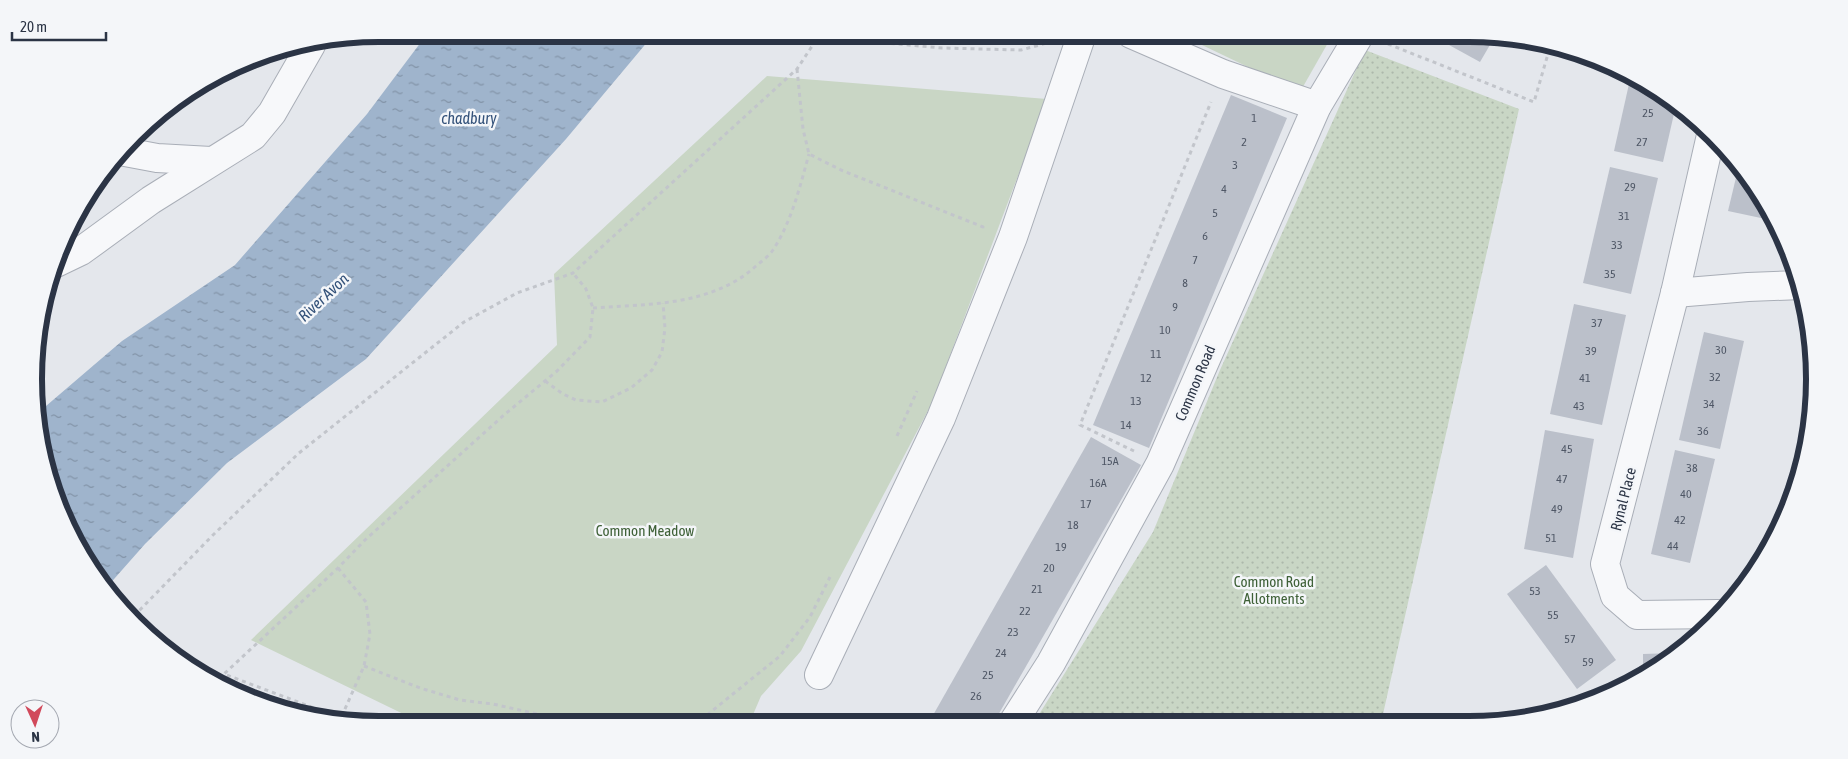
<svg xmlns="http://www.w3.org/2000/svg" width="1848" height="759" font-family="'Asap Condensed',sans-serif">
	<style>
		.industrial { fill: url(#industrial-grid) }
		.green { fill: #c9d6c5 }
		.garden { fill: url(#garden-dots) }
		.water { fill: url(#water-ripples) }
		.building { fill: #bbc0ca }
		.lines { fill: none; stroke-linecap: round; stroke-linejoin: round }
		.minor-casing { stroke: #a9aeb7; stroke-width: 30 }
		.path { stroke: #c2c5cb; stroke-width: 3; stroke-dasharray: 4 4; stroke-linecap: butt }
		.minor { stroke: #f7f8fa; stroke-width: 28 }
		.labels { text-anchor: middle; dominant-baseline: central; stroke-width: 5; stroke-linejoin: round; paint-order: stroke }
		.number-label { font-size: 12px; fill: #4f5766 }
		.street-label { font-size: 15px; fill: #2b3445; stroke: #f4f6f9 }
		.park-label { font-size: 15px; fill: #3f6138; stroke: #f4f6f9 }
		.water-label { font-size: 16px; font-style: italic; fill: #34527a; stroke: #f4f6f9 }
		.rim { fill: none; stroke: #2b3445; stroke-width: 6 }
	</style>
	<defs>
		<pattern id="industrial-grid" width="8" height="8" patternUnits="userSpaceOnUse" patternTransform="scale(1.25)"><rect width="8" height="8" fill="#d2d6de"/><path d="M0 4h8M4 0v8" fill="none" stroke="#b4b8c0"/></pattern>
		<pattern id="garden-dots" width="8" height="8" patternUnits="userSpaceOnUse" patternTransform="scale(1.25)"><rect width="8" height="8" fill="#c9d6c5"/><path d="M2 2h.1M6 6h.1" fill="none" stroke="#adb8ab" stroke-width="1.8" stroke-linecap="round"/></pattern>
		<pattern id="water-ripples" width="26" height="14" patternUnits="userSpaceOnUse" patternTransform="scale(1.25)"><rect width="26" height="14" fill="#9fb4cc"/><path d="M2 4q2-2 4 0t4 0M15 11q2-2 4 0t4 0" fill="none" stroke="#8293a7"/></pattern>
	</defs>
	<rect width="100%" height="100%" fill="#e4e7ec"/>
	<path class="industrial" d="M886,34H983L982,42Z"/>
	<g class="green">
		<path d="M1179,34H1333L1300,92Z"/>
		<path d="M767,76L1047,99L932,403L801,651L761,696L749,724L426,725L251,640L557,345L554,274Z"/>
	</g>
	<path class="garden" d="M1365,50L1519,109L1381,723L1033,724L1153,532L1220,370Z"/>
	<path class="water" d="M427,34H654L566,139L366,359L227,463L145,544L107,587L92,571L60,512L40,447L39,412L122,341L235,265L367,114Z"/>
	<g class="building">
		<path d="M1429,34H1468L1494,38L1480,62Z"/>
		<path d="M1631,75L1641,80L1676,105L1663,162L1614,151Z"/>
		<path d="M1231,95L1287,118L1149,448L1093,425Z"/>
		<path d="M1739,165L1743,169L1775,221L1728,211Z"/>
		<path d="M1610,167L1658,178L1631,294L1583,283Z"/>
		<path d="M1574,304L1626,315L1602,425L1550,414Z"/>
		<path d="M1704,332L1744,341L1720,449L1679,440Z"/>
		<path d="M1545,430L1594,439L1573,558L1524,549Z"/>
		<path d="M1091,437L1141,465L1044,635L993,724H928Z"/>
		<path d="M1675,450L1715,459L1690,563L1651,554Z"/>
		<path d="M1546,565L1616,660L1577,689L1507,594Z"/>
		<path d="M1674,653L1670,656L1643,673V654Z"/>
		<path d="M252,697L280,708L279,709L269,707L251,698Z"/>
	</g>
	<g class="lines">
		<g class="minor-casing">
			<g id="minor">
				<path d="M1131,34L1223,74L1317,106"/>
				<path d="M1711,135L1675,293L1605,564L1615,596L1637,615L1718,614"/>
				<path d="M125,152L157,158L211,161"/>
				<path d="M54,264L81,251L151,200L253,136L272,113L311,45"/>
				<path d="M1675,293L1748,287L1801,285"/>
				<path d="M819,675L941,418L1013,237L1082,34H1084"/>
				<path d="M1012,724L1051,663L1160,464L1317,106L1360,34"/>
			</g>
		</g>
		<g class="path">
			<path d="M819,37L942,48L1021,50L1047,43"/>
			<path d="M1388,44L1534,102L1550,47"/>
			<path d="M797,69L803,129L809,154L841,170L983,227L982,230"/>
			<path d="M593,308C649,304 712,306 756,266C762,261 769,256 773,250C792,221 800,186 809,154"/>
			<path d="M545,381L563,394L576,400L602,402L631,388L652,370L662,352L665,328L663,303"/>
			<path d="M897,436L917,391"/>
			<path d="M1134,451L1080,425L1211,102"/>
			<path d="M338,568L366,602L370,634L364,666L341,718"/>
			<path d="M134,616L213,535L299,453L464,322L517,293L573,273L797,69L820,34"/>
			<path d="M364,666L420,688L460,700L493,704L537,714L552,725"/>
			<path d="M343,719L224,674L338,568L365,540L504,415L557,371L590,337L593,308L586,289L573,273"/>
			<path d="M694,724L702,719L780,656L810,617L830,577"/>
		</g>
		<use href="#minor" class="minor"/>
	</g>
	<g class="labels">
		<g class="number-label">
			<text x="1648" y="113">25</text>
			<text x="1254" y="118">1</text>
			<text x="1244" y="142">2</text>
			<text x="1642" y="142">27</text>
			<text x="1235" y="165">3</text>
			<text x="1630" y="187">29</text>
			<text x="1224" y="189">4</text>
			<text x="1215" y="213">5</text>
			<text x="1624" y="216">31</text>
			<text x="1205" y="236">6</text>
			<text x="1617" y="245">33</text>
			<text x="1195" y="260">7</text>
			<text x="1610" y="274">35</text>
			<text x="1185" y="283">8</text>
			<text x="1175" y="307">9</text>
			<text x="1597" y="323">37</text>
			<text x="1165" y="330">10</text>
			<text x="1721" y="350">30</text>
			<text x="1591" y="351">39</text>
			<text x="1156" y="354">11</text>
			<text x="1715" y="377">32</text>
			<text x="1146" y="378">12</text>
			<text x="1585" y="378">41</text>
			<text x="1136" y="401">13</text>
			<text x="1709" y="404">34</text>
			<text x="1579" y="406">43</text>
			<text x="1126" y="425">14</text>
			<text x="1703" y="431">36</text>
			<text x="1567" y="449">45</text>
			<text x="1110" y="461">15A</text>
			<text x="1692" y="468">38</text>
			<text x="1562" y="479">47</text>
			<text x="1098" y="483">16A</text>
			<text x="1686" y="494">40</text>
			<text x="1086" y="504">17</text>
			<text x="1557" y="509">49</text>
			<text x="1680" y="520">42</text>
			<text x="1073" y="525">18</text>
			<text x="1551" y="538">51</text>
			<text x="1673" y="546">44</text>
			<text x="1061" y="547">19</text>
			<text x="1049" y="568">20</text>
			<text x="1037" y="589">21</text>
			<text x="1535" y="591">53</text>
			<text x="1025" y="611">22</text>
			<text x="1553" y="615">55</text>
			<text x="1013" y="632">23</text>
			<text x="1570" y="639">57</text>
			<text x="1001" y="653">24</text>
			<text x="1588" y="662">59</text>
			<text x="988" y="675">25</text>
			<text x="976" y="696">26</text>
		</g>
		<g class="street-label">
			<text transform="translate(1195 383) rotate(-67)">Common Road</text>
			<text transform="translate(1623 499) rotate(-76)">Rynal Place</text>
		</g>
		<g class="park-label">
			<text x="645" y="530">Common Meadow</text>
			<text x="1274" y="581">Common Road<tspan x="1274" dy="17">Allotments</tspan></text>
		</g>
		<g class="water-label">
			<text x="469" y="118">chadbury</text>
			<text transform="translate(323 297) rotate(-43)">River Avon</text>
		</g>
	</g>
	<path d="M0 0H1848V759H0ZM379 42H1469A337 337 0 0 1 1806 379V379A337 337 0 0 1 1469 716H379A337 337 0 0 1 42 379V379A337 337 0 0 1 379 42Z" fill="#f4f6f9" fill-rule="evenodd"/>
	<path class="rim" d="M379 42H1469A337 337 0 0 1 1806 379V379A337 337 0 0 1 1469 716H379A337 337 0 0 1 42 379V379A337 337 0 0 1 379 42Z"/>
	<g transform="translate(35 724) rotate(177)"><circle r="24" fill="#f4f6f9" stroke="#a4a8b1"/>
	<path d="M0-4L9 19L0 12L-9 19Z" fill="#d1495b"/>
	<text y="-8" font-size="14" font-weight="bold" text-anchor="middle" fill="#2b3445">N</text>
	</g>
	<path d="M12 32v8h94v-8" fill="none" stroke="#2b3445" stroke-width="2.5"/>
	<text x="20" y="32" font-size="15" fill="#2b3445" stroke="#f4f6f9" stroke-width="4" paint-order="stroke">20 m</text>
</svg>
